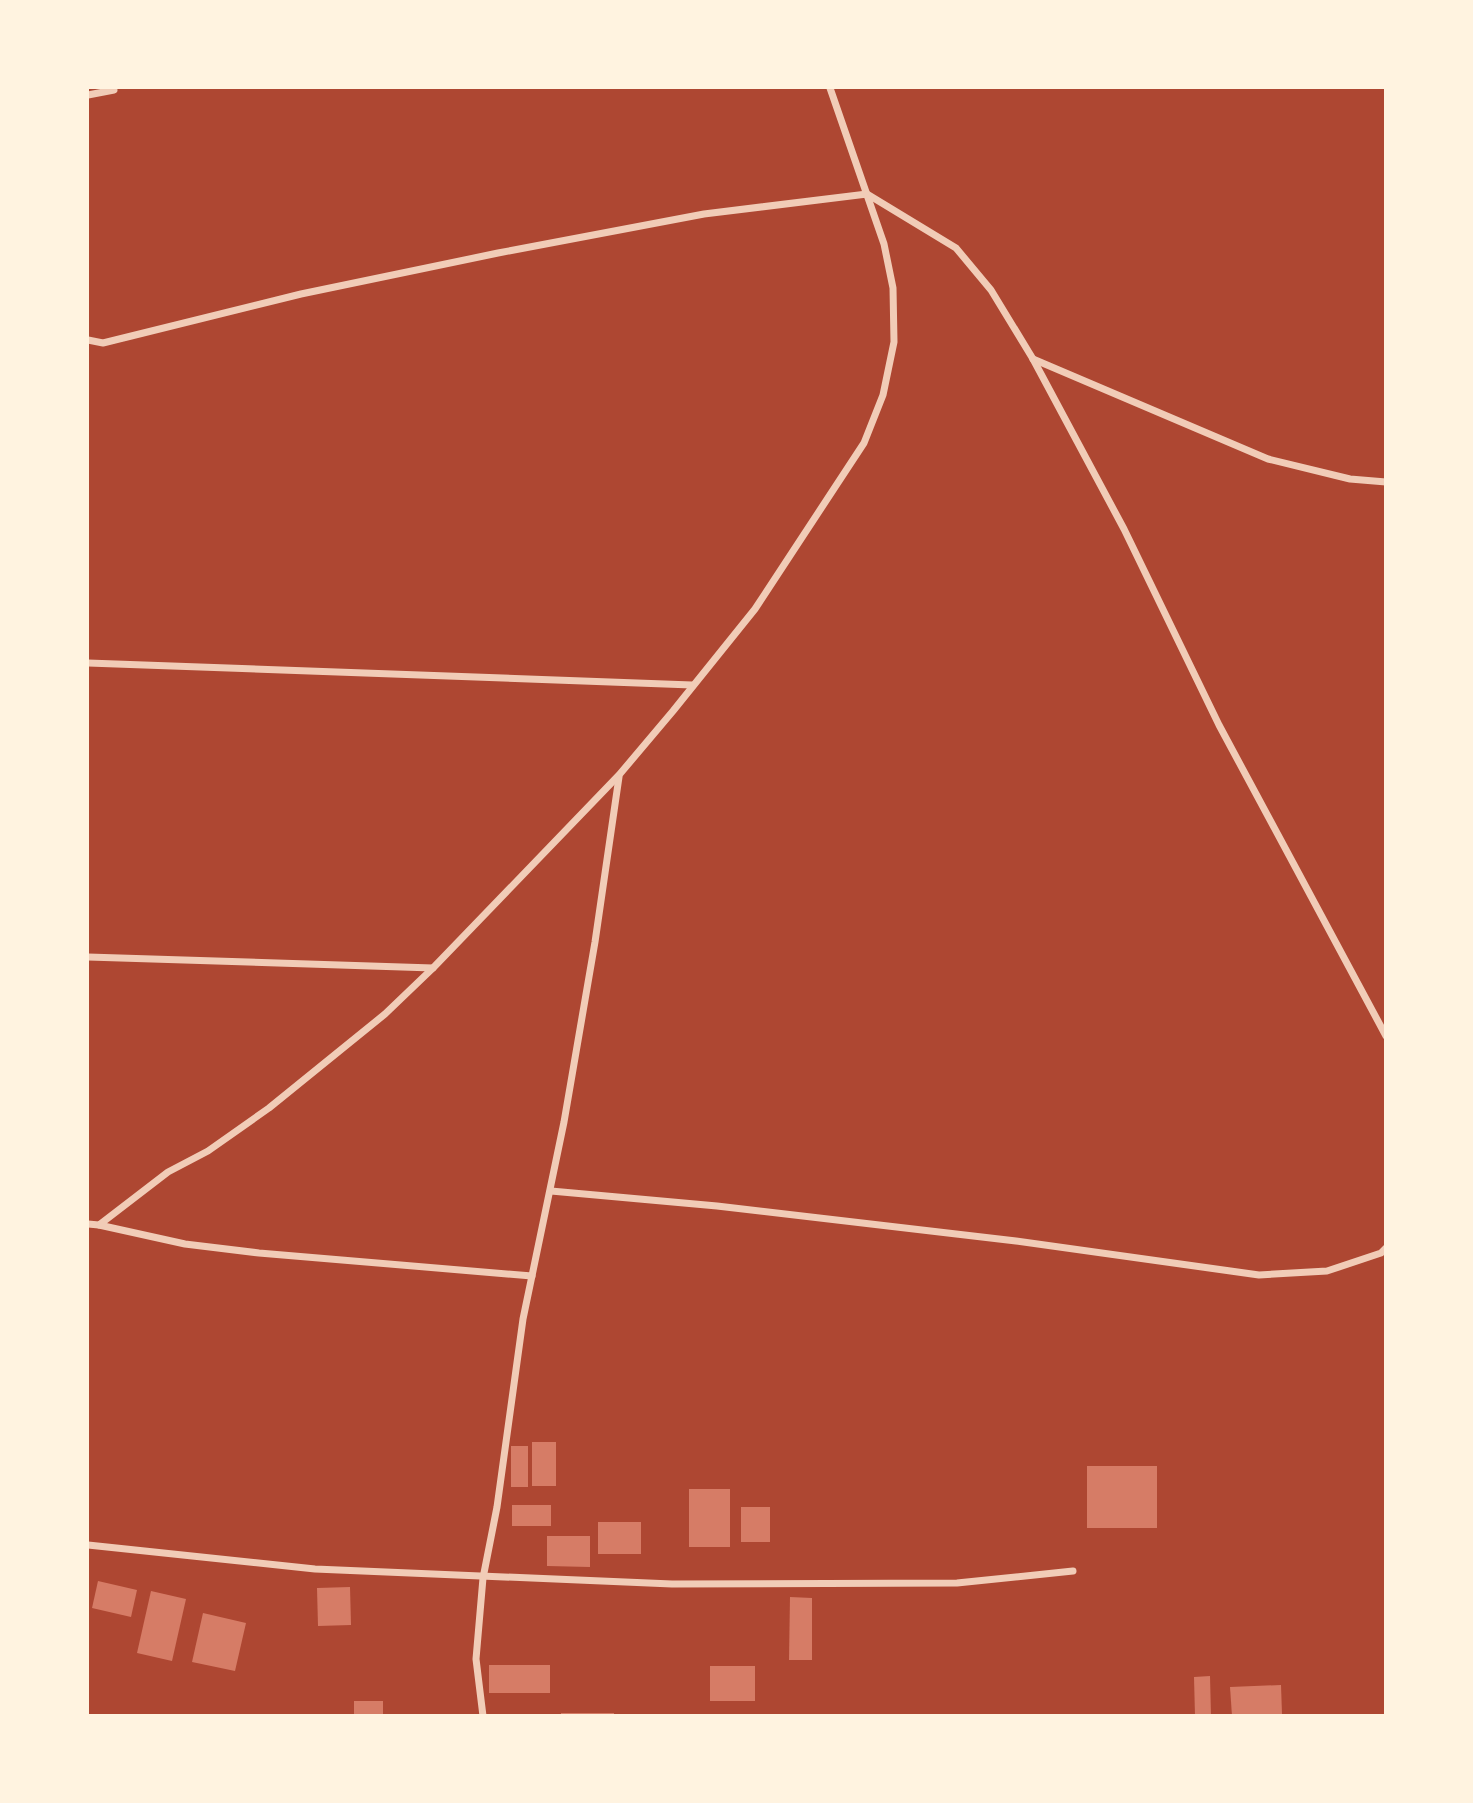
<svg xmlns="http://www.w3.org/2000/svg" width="1473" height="1803" font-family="Roboto,sans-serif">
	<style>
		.green { fill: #ae4732 }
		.building { fill: #d67c66 }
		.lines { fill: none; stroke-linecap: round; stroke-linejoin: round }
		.minor { stroke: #f1ccb7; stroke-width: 7 }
	</style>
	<rect width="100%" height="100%" fill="#c8553d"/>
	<rect class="green" x="88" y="88" width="1297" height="1627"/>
	<g class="building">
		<rect x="532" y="1442" width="24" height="44"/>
		<rect x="511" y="1446" width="17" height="41"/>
		<rect x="1087" y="1466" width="70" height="62"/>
		<rect x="689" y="1489" width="41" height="58"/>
		<rect x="512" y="1505" width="39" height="21"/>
		<rect x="741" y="1507" width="29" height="35"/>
		<rect x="598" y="1522" width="43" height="32"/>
		<path d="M547,1536H590V1567L547,1566Z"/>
		<path d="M98,1581L137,1590L131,1617L92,1608Z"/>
		<path d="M350,1587L351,1625L318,1626L317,1588Z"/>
		<path d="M151,1591L186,1599L172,1661L137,1653Z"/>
		<path d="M790,1597L812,1598V1660H789Z"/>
		<path d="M203,1613L246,1623L235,1671L192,1662Z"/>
		<rect x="489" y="1665" width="61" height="28"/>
		<rect x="710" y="1666" width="45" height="35"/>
		<path d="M1210,1676L1211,1716H1195L1194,1677Z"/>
		<path d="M1281,1685L1282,1714L1232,1716L1230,1687Z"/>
		<rect x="354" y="1701" width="29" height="15"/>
		<rect x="561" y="1713" width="53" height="3"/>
	</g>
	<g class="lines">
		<g class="minor">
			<path d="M88,95L114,90"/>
			<path d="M88,340L103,343L301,294L498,253L704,214L867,194L956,248L991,290L1033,359L1124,529L1219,725L1386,1036"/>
			<path d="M1033,359L1268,459L1350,479L1386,482"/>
			<path d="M88,663L692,685"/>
			<path d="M88,957L433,968"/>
			<path d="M551,1191L717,1206L1016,1241L1259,1275L1327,1271L1381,1253L1386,1248"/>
			<path d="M88,1224L99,1225L168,1172L208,1151L269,1108L385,1014L433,968L619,775L673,711L755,609L864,443L883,395L894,342L893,288L884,244L830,88"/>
			<path d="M99,1225L185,1244L259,1253L532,1276"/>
			<path d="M88,1545L315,1569L672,1584L957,1583L1073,1571"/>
			<path d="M483,1716L476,1659L483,1578L497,1507L523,1319L564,1122L595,942L619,777"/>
		</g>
	</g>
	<rect width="1473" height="1803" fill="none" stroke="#fff3e0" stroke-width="178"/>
</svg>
